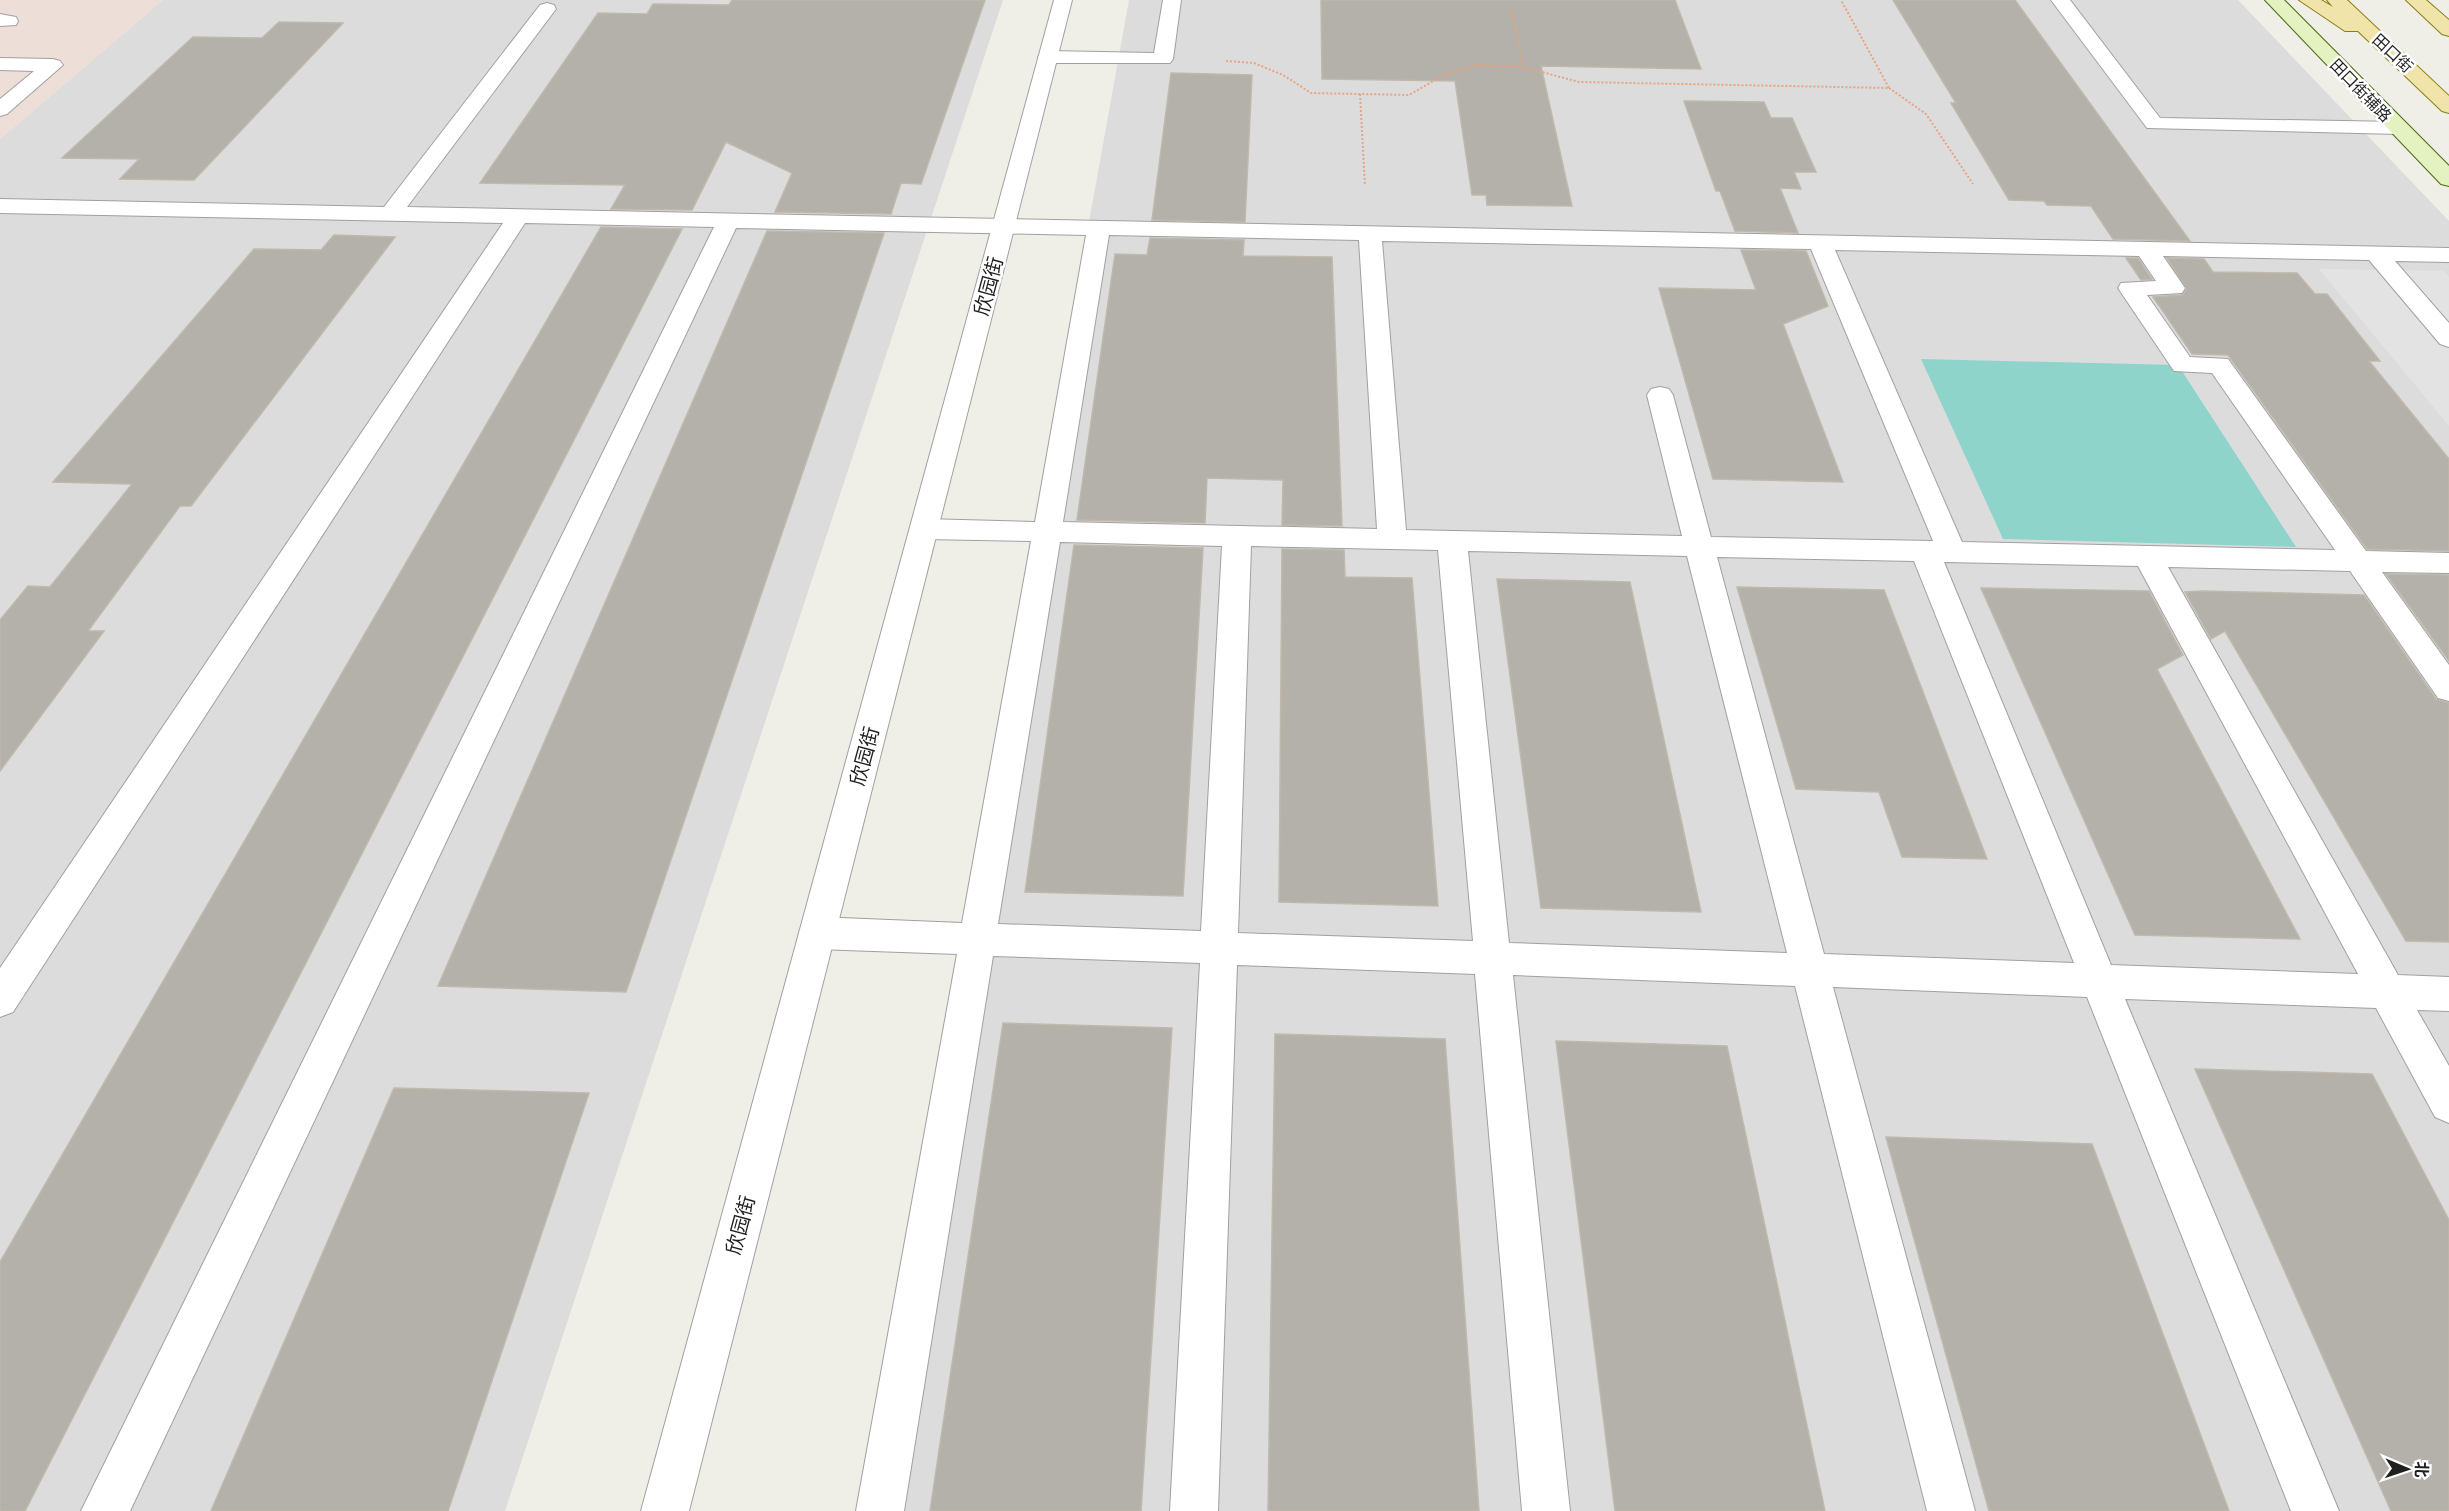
<svg xmlns="http://www.w3.org/2000/svg" width="2449" height="1511" font-family="'Noto Sans','Noto Sans SC',sans-serif">
	<style>
		.residential { fill: #dddcdc }
		.commercial { fill: #edded8 }
		.pitch { fill: #8ed4ca }
		.parking { fill: #e3e3e3 }
		.building { fill: #b4b1aa; stroke: #bfb8ab; stroke-width: 1.5 }
		.lines { fill: none; stroke-linecap: round; stroke-linejoin: round }
		.lane-casing { stroke: #a0a0a0; stroke-width: 2 }
		.street-casing { stroke: #a0a0a0; stroke-width: 2 }
		.secondary-casing { stroke: #4b6a12; stroke-width: 2 }
		.primary-casing { stroke: #887e12; stroke-width: 2 }
		.path { stroke: #e9a37d; stroke-width: 2; stroke-dasharray: 2 2; stroke-linecap: butt }
		.lane { fill: #fff; fill-rule: evenodd }
		.street { fill: #fff; fill-rule: evenodd }
		.secondary { fill: #e4f2c1; fill-rule: evenodd }
		.primary { fill: #f1e4aa; fill-rule: evenodd }
		.labels { text-anchor: middle; dominant-baseline: central; stroke-width: 5; stroke-linejoin: round; paint-order: stroke }
		.far-street-label { font-size: 16px; fill: #1f1f1f; stroke: #fff }
		.street-label { font-size: 20px; fill: #1f1f1f; stroke: #fff }
	</style>
	<rect width="100%" height="100%" fill="#efeee7"/>
	<g class="residential">
		<path d="M163,0H1003L505,1511H0V139Z"/>
		<path d="M1129,0H2238L2449,221V1511H857Z"/>
	</g>
	<path class="commercial" d="M0,0H163L0,139Z"/>
	<path class="pitch" d="M1921,359L2178,365L2296,547L2003,539Z"/>
	<path class="parking" d="M2319,269L2444,271L2449,277V426Z"/>
	<g class="building">
		<path d="M732,0H985L921,184L901,183L891,214L775,212L792,173L726,142L692,210L611,209L625,185L480,183L598,13L647,14L653,4L729,5Z"/>
		<path d="M1321,0H1675L1701,69L1541,66L1572,206L1487,205L1486,195H1472L1455,81L1322,79Z"/>
		<path d="M1893,0H2015L2190,241L2113,239L2091,206L2047,205L2044,201L2009,200L1951,103H1956Z"/>
		<path d="M279,22L343,23L194,180L120,179L139,159L62,158L193,37L262,38Z"/>
		<path d="M1171,73L1252,75L1245,222L1152,220Z"/>
		<path d="M1684,101L1764,102L1771,118H1792L1816,172H1794L1801,189L1780,188L1798,233L1735,231L1720,191H1716Z"/>
		<path d="M601,227L682,229L25,1511H0V1262Z"/>
		<path d="M767,231L884,233L626,992L438,986Z"/>
		<path d="M334,235L395,237L191,506H180L88,631H104L0,771V620L28,586L50,587L132,484L53,482L254,249L321,250Z"/>
		<path d="M1150,238L1244,240L1243,256L1332,257L1342,526L1282,525L1283,480L1207,478L1205,523L1077,520L1115,254L1147,255Z"/>
		<path d="M1741,250L1806,251L1828,306L1783,324L1843,482L1713,479L1659,288L1756,290Z"/>
		<path d="M2126,258H2138L2152,279L2141,280Z"/>
		<path d="M2167,258L2204,259L2213,272L2297,273L2315,294H2327L2380,361H2369L2449,459V551L2367,549L2228,355L2192,354L2153,297L2182,295L2187,289Z"/>
		<path d="M1074,545L1203,548L1183,896L1025,892Z"/>
		<path d="M1282,549L1344,550L1345,577L1412,578L1438,906L1279,902Z"/>
		<path d="M2386,574L2449,575V661Z"/>
		<path d="M1497,579L1630,582L1701,912L1541,908Z"/>
		<path d="M1737,587L1884,590L1987,859L1902,857L1879,792L1796,789Z"/>
		<path d="M1981,588L2149,591L2183,655L2157,669L2300,939L2135,935Z"/>
		<path d="M2202,591L2364,595L2436,699L2449,703V942L2406,941L2225,631L2211,639L2185,592Z"/>
		<path d="M1003,1023L1172,1028L1141,1511H930Z"/>
		<path d="M1275,1034L1445,1039L1479,1511H1268Z"/>
		<path d="M1556,1041L1727,1046L1825,1511H1615Z"/>
		<path d="M2195,1069L2372,1074L2449,1220V1511H2391Z"/>
		<path d="M394,1088L589,1093L448,1511H211Z"/>
		<path d="M1886,1137L2092,1144L2229,1511H1989Z"/>
	</g>
	<g class="lines">
		<g class="lane-casing">
			<g id="lane">
				<path d="M1163,0H1181L1173,59L1170,63H1048L1041,61L1038,57L1041,53L1048,51L1154,53Z"/>
				<path d="M2051,0H2070L2160,118L2399,122L2406,124L2410,128L2406,132L2399,134L2147,128Z"/>
				<path d="M547,3L554,5L556,9L407,207L2449,248V262L2395,261L2449,323V347L2440,344L2369,260L2163,256L2185,288L2182,293L2147,295L2190,357L2228,359L2366,551L2449,553V573L2382,572L2449,665V701L2438,698L2350,571L2168,567L2398,975L2449,977V1011L2417,1010L2449,1066V1123L2435,1117L2376,1008L2125,999L2339,1511H2291L2087,997L1833,987L1975,1511H1927L1795,986L1513,975L1570,1511H1522L1475,974L1237,965L1218,1511H1170L1200,963L993,956L904,1511H856L957,954L817,949L804,944L799,933L804,922L817,917L962,923L1031,541L924,539L914,536L910,529L914,522L924,519L1035,522L1086,235L736,228L130,1511H81L714,227L525,223L13,1012L0,1017V968L503,223L0,213V199L384,207L540,5ZM1109,235L1359,240L1377,529L1063,522ZM1382,241L1811,249L1933,541L1711,537L1673,395L1669,389L1660,387L1651,389L1647,395L1682,536L1406,530ZM1835,250L2139,256L2156,281L2121,283L2118,288L2174,371L2212,373L2335,550L1962,542ZM1060,542L1222,546L1201,931L998,924ZM1251,546L1438,550L1473,941L1238,933ZM1468,551L1687,556L1787,953L1509,943ZM1717,557L1914,561L2074,963L1824,954ZM1944,562L2138,566L2358,974L2111,965Z"/>
				<path d="M0,14L16,17L18,21L16,25L0,26Z"/>
				<path d="M0,58L53,59L60,61L63,65L7,114L0,116V99L34,71L0,70Z"/>
			</g>
		</g>
		<g class="street-casing">
			<path id="street" d="M1054,0H1072L689,1511H641Z"/>
		</g>
		<g class="secondary-casing">
			<path id="secondary" d="M2265,0H2284L2449,166V186L2441,184Z"/>
		</g>
		<g class="primary-casing">
			<g id="primary">
				<path d="M2299,0H2321L2333,7L2327,0H2347L2449,96V113L2442,111L2358,31H2345Z"/>
				<path d="M2406,0H2426L2449,20V36L2442,34Z"/>
			</g>
		</g>
		<g class="path">
			<path d="M1511,7L1523,67"/>
			<path d="M1226,61L1254,63L1283,75L1311,93L1409,95L1444,75L1477,65L1523,67L1579,82L1889,88L1841,0"/>
			<path d="M1889,88L1926,114L1973,184"/>
			<path d="M1360,94L1365,186"/>
		</g>
		<use href="#lane" class="lane"/>
		<use href="#street" class="street"/>
		<use href="#secondary" class="secondary"/>
		<use href="#primary" class="primary"/>
	</g>
	<g class="labels">
		<g class="far-street-label">
			<text transform="translate(2393 53) rotate(43)">田口街</text>
			<text transform="translate(2361 90) rotate(46)">田口街辅路</text>
		</g>
		<g class="street-label">
			<text transform="translate(988 286) rotate(-75)">欣园街</text>
			<text transform="translate(864 756) rotate(-75)">欣园街</text>
			<text transform="translate(740 1225) rotate(-75)">欣园街</text>
		</g>
	</g>
	<g transform="translate(2407 1469) rotate(92)" stroke="#ffffff" stroke-width="4.5" paint-order="stroke">
	<path d="M0-4.5L10 22L0 15L-10 22Z" fill="#1f1f1f"/>
	<text y="-9" font-size="16" font-weight="bold" text-anchor="middle" fill="#1f1f1f">北</text>
	</g>
</svg>
